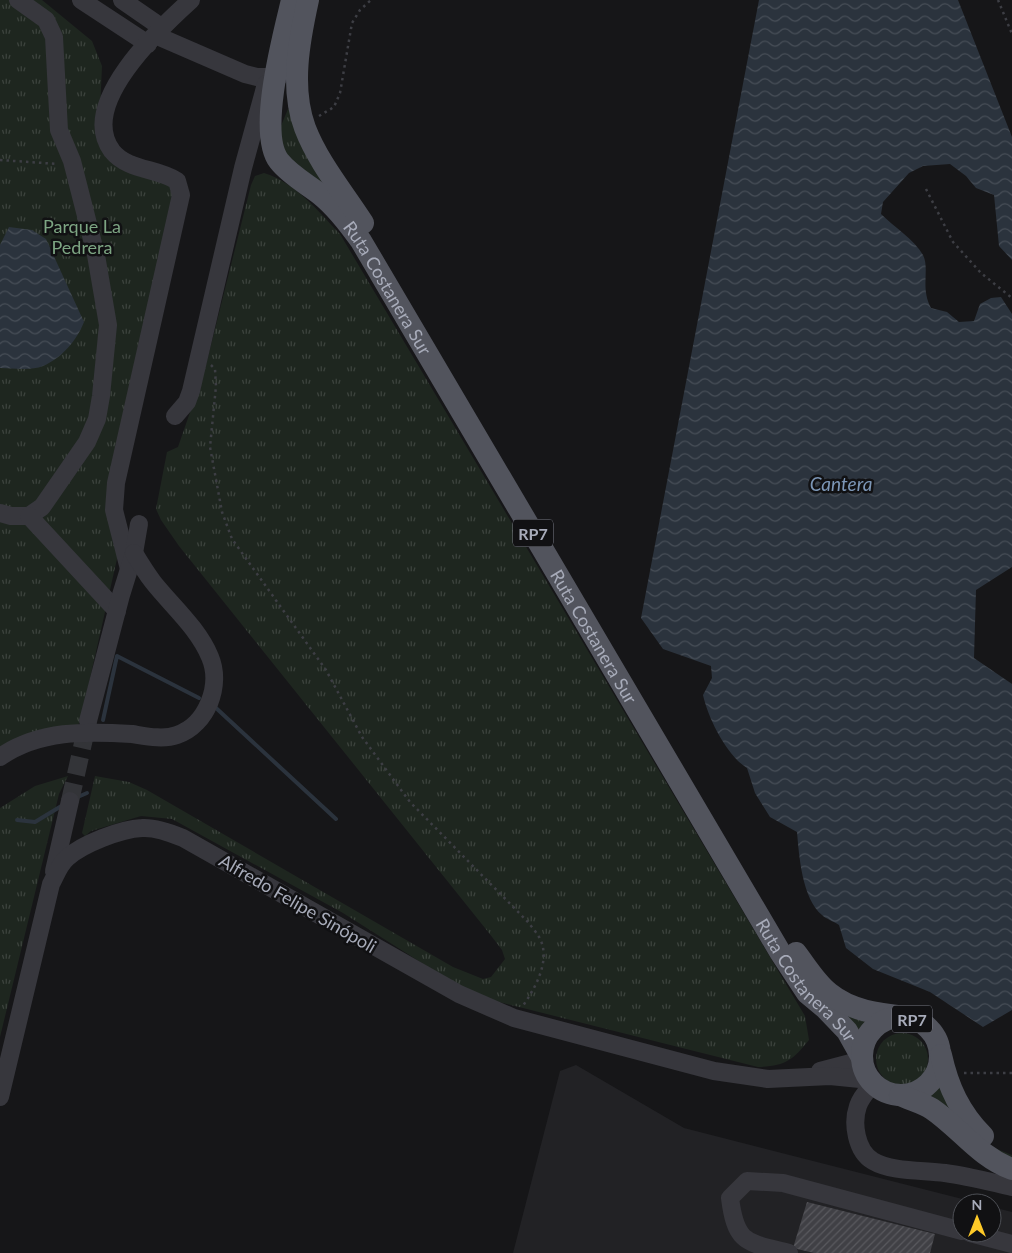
<svg xmlns="http://www.w3.org/2000/svg" width="1012" height="1253" font-family="Lato,sans-serif">
	<style>
		.built { fill: #222225 }
		.grass { fill: url(#grass-tufts) }
		.water { fill: url(#water-waves) }
		.lines { fill: none; stroke-linecap: round; stroke-linejoin: round }
		.stream { stroke: #2b333d; stroke-width: 4 }
		.building { fill: url(#building-hatch) }
		.minor-tunnel { stroke: #333438; stroke-width: 18; stroke-dasharray: 18 9; stroke-linecap: butt }
		.path { stroke: #3d3e44; stroke-width: 2.5; stroke-dasharray: 2.5 4; stroke-linecap: butt }
		.minor { stroke: #37373d; stroke-width: 18 }
		.major { stroke: #52545d; stroke-width: 22 }
		.labels { text-anchor: middle; dominant-baseline: central; stroke-width: 5; stroke-linejoin: round; paint-order: stroke }
		.shield { fill: #111113; stroke: #7a7d87; stroke-width: 1 }
		.shield-label { font-size: 16px; font-weight: bold; fill: #a7abb9 }
		.park-label { font-size: 18px; fill: #7da583; stroke: #111113 }
		.street-label { font-size: 18px; fill: #a7abb9; stroke: #111113 }
		.water-label { font-size: 19px; font-style: italic; fill: #7c96b6; stroke: #111113 }
	</style>
	<defs>
		<pattern id="grass-tufts" width="24" height="20" patternUnits="userSpaceOnUse" patternTransform="scale(1.25)"><rect width="24" height="20" fill="#1e261f"/><path d="M3 7l-1-3M5 7V3M7 7l1-3M15 17l-1-3M17 17v-4M19 17l1-3" fill="none" stroke="#3c433d"/></pattern>
		<pattern id="water-waves" width="16" height="10" patternUnits="userSpaceOnUse" patternTransform="scale(1.25)"><rect width="16" height="10" fill="#2b333d"/><path d="M0 5q4-4 8 0t8 0" fill="none" stroke="#474e57"/></pattern>
		<pattern id="building-hatch" width="6" height="6" patternUnits="userSpaceOnUse" patternTransform="scale(1.25)"><rect width="6" height="6" fill="#404045"/><path d="M-1 1l2-2M0 6l6-6M5 7l2-2" fill="none" stroke="#59595e"/></pattern>
	</defs>
	<rect width="100%" height="100%" fill="#161618"/>
	<path class="built" d="M576,1065L684,1128L978,1203H962V1233H992V1207L1012,1212V1253H513L560,1071Z"/>
	<g class="grass">
		<path d="M0,0H42L92,41L102,66L99,132L104,144L175,186L109,488L119,550L81,718L77,728L0,750Z"/>
		<path d="M288,109H296L298,133L330,192L373,250L799,972C826,1000 836,1006 872,1019C864,1026 858,1032 856,1043L845,1023L800,979L366,245L337,206L286,164L278,152V133Z"/>
		<path d="M264,173C296,183 317,210 340,234L805,1016L809,1040C792,1061 785,1066 758,1067L495,1001L455,984L343,913L172,819L141,816L91,831L85,836L82,833L95,776L129,782L147,790L453,967L483,979L491,977L505,959L502,950L489,933L179,546L161,520L156,509L167,452L178,447L205,369L251,185L255,176Z"/>
		<path d="M68,776L59,794L0,1037V808L35,786Z"/>
		<circle cx="902" cy="1059" r="26"/>
		<path d="M940,1079L992,1147L1012,1155V1161L915,1096L934,1086Z"/>
	</g>
	<g class="water">
		<path d="M759,0H958L1012,137V260L999,246L994,195L976,188L966,176L950,164L923,166L909,173L883,202L881,214C894,227 914,239 923,255C930,269 920,288 931,308L947,312L959,322L974,321L980,304L991,298L1001,297L1012,314V567L976,590L974,658L1012,684V1010L983,1027L930,992L873,969L846,948L839,925C833,921 826,919 822,915C802,899 799,855 797,832L770,817L755,793L747,768C727,756 708,718 703,695L712,678L711,666L663,649L641,618Z"/>
		<path d="M9,227L32,230L46,239L84,322C77,340 62,358 43,366C31,371 12,368 0,368V245Z"/>
	</g>
	<g class="lines">
		<g class="stream">
			<path d="M216,708L336,819"/>
			<path d="M103,720L117,656L199,698"/>
			<path d="M73,799L87,793"/>
			<path d="M17,820L35,822L63,805"/>
		</g>
	</g>
	<path class="building" d="M807,1202L935,1234L930,1253H814L793,1248Z"/>
	<g class="lines">
		<path class="minor-tunnel" d="M70,801L88,721"/>
		<g class="path">
			<path d="M998,0L1012,34"/>
			<path d="M319,116L334,107L340,93L352,23L360,10L371,0"/>
			<path d="M0,160L58,164"/>
			<path d="M926,189L953,242L981,273L1012,298"/>
			<path d="M211,365L215,369L216,386L210,447L222,512L232,539L326,670L362,737L410,802L527,921C531,926 536,932 539,937C552,959 535,989 522,1007"/>
			<path d="M964,1073H1012"/>
		</g>
		<g class="minor">
			<path d="M81,0L148,44"/>
			<path d="M122,0L161,27"/>
			<path d="M155,35L245,74L257,77H279"/>
			<path d="M175,416L187,402L191,391L243,168L266,84"/>
			<path d="M0,513L11,516H29L42,507L87,442L97,419L101,396L108,325L96,255L72,161L59,130L54,37L46,20L18,0"/>
			<path d="M29,516L117,611"/>
			<path d="M129,569L114,510L116,483L181,195L177,181C158,168 128,171 112,151C77,104 160,28 191,0"/>
			<path d="M88,721L121,595L134,553L139,524"/>
			<path d="M0,757C39,730 86,731 132,734C145,736 163,740 177,735C207,725 222,685 210,657C198,628 172,606 153,582C146,573 140,563 134,553"/>
			<path d="M54,871L70,801"/>
			<path d="M820,1071L862,1060"/>
			<path d="M873,1084C867,1091 861,1097 858,1106C852,1123 856,1151 873,1161C891,1172 925,1170 945,1173C968,1176 990,1182 1012,1187"/>
			<path d="M0,1097L51,884C56,875 59,865 67,858C82,844 121,829 142,828C155,827 171,833 183,838L459,994L514,1018L714,1071L768,1079L830,1076L870,1080"/>
			<path d="M970,1233L1012,1244"/>
			<path d="M789,1253C747,1242 736,1245 730,1198L747,1181L783,1183L962,1231"/>
		</g>
		<g class="major">
			<path id="s1" d="M292,0C284,34 257,133 279,161C290,175 307,184 321,195C337,208 349,224 361,241L780,952L807,993L825,1008L847,1031L861,1056"/>
			<path d="M308,0C299,41 290,88 305,128C318,162 343,192 363,223"/>
			<path d="M796,953C806,966 816,983 829,993C851,1011 879,1014 906,1017"/>
			<circle cx="901" cy="1056" r="39"/>
			<path d="M941,1055C948,1087 960,1113 983,1136"/>
			<path d="M900,1095C911,1100 923,1103 932,1109C960,1128 979,1157 1012,1169"/>
		</g>
	</g>
	<g class="labels">
		<g class="shield">
			<rect x="513" y="519.5" width="40" height="27" rx="4"/>
			<rect x="892" y="1005.5" width="40" height="27" rx="4"/>
		</g>
		<g class="shield-label">
			<text x="533" y="533">RP7</text>
			<text x="912" y="1019">RP7</text>
		</g>
		<g class="park-label">
			<text x="82" y="226">Parque La<tspan x="82" dy="21">Pedrera</tspan></text>
		</g>
		<g class="street-label">
			<text stroke="none"><textPath href="#s1" startOffset="334">Ruta Costanera Sur</textPath></text>
			<text stroke="none"><textPath href="#s1" startOffset="739">Ruta Costanera Sur</textPath></text>
			<text transform="translate(298 903) rotate(30)">Alfredo Felipe Sinópoli</text>
			<text stroke="none"><textPath href="#s1" startOffset="1144">Ruta Costanera Sur</textPath></text>
		</g>
		<g class="water-label">
			<text x="841" y="483">Cantera</text>
		</g>
	</g>
	<g transform="translate(977 1218)"><circle r="24" fill="#111113" stroke="#4d4f55"/>
	<path d="M0-4L9 19L0 12L-9 19Z" fill="#feca28"/>
	<text y="-8" font-size="14" font-weight="bold" text-anchor="middle" fill="#a7abb9">N</text>
	</g>
</svg>
